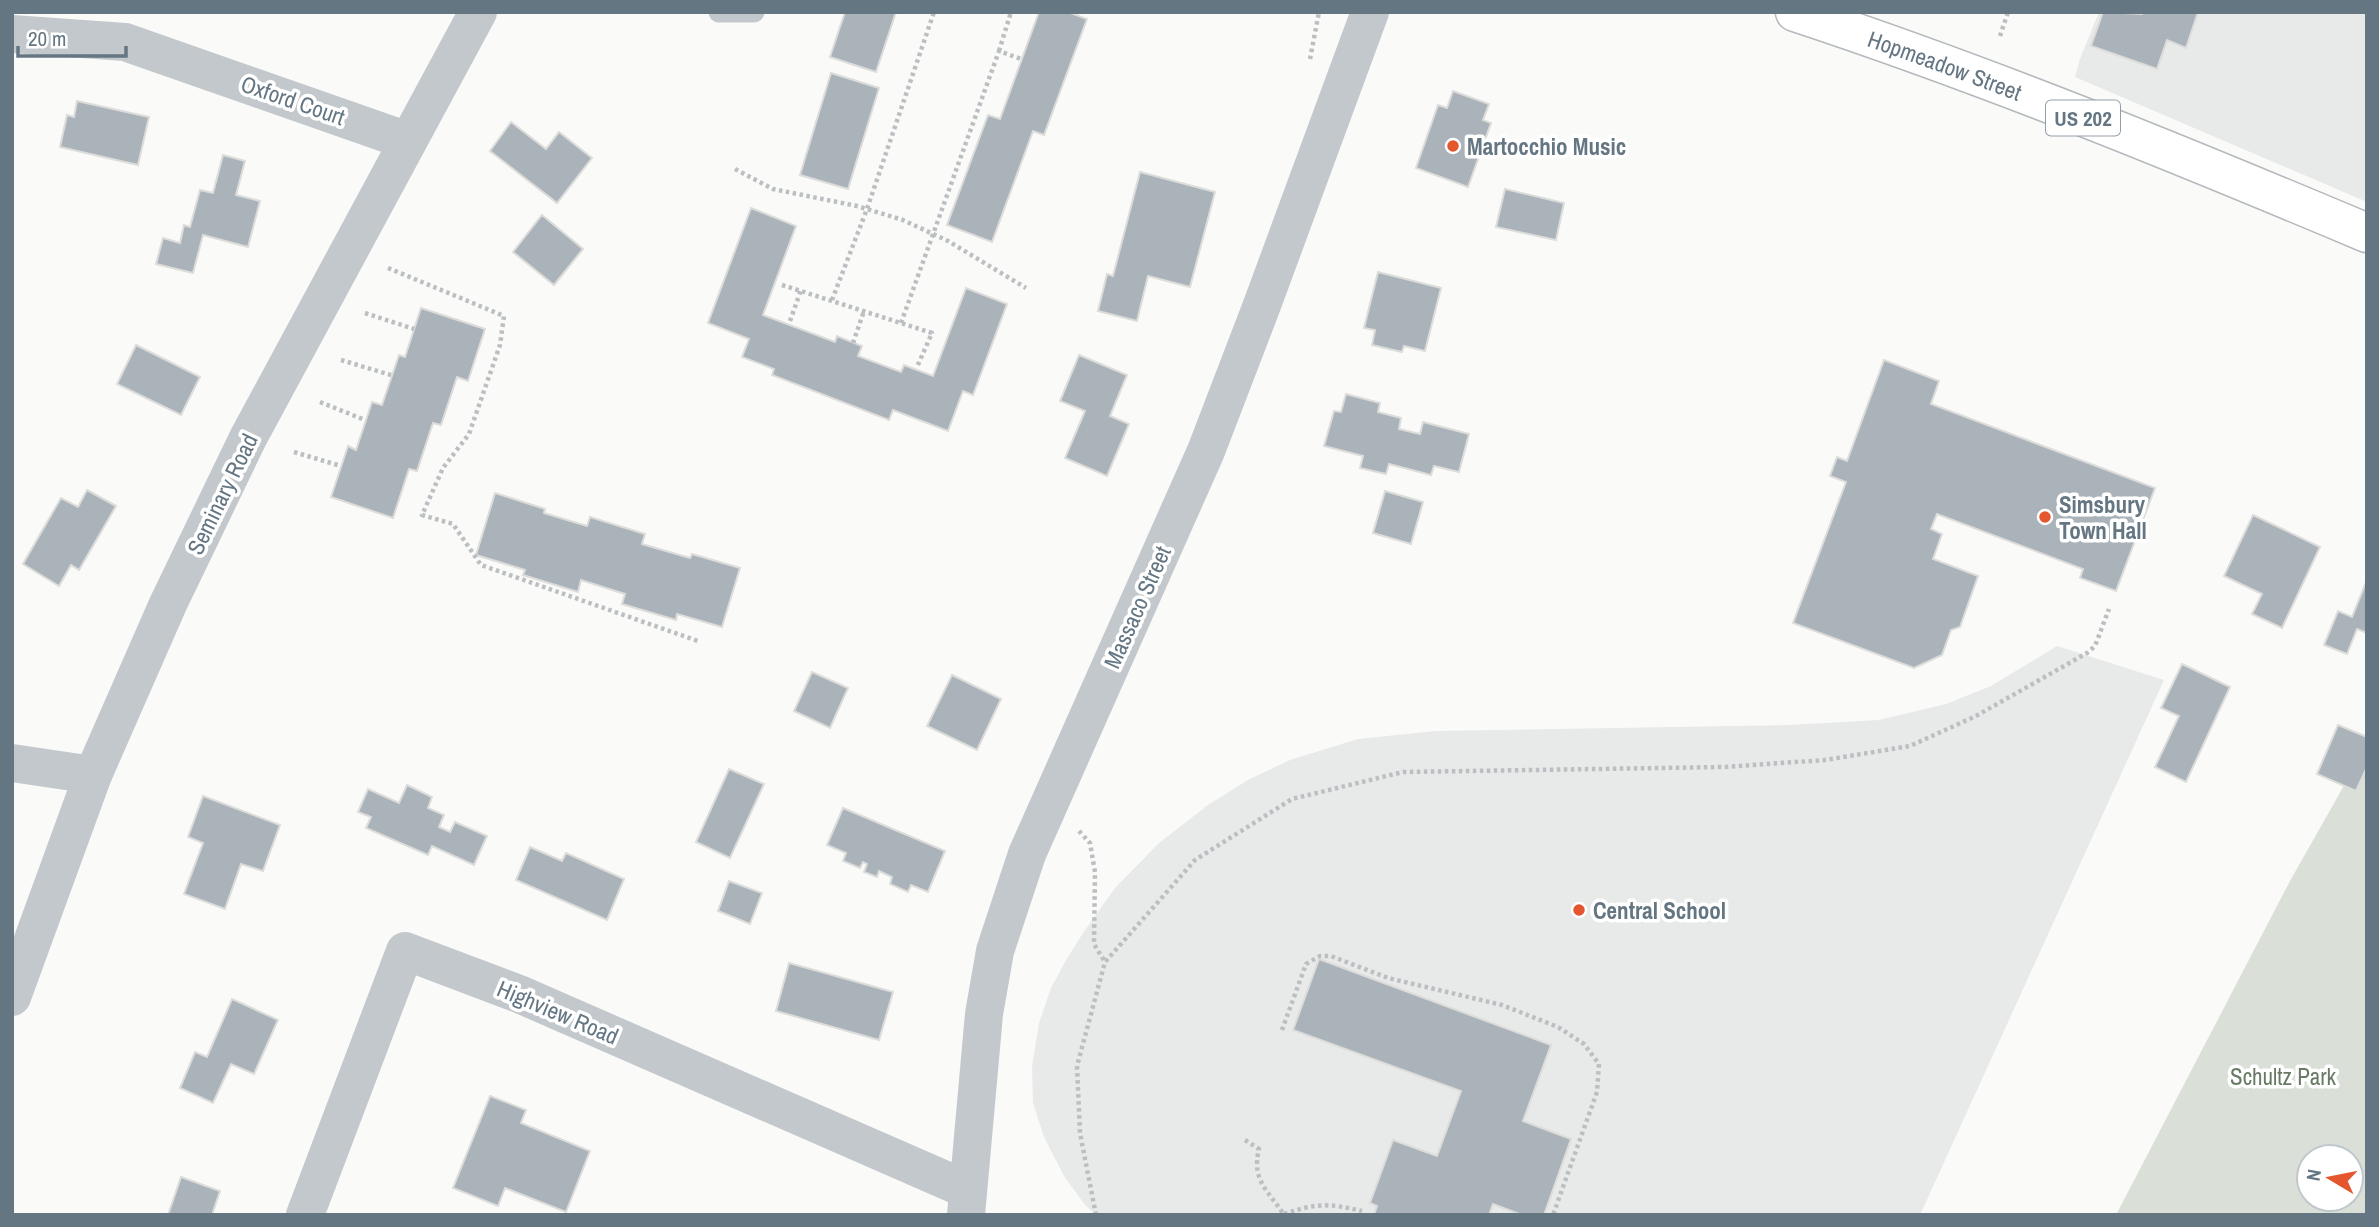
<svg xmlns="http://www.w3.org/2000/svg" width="2379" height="1227" font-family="'Archivo Narrow',sans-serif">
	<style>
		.built { fill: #e8e9e9 }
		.green { fill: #dadfd7; fill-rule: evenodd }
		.building { fill: #aab3b9; stroke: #dcdcda; stroke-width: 2 }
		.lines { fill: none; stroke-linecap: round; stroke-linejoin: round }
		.highway-casing { stroke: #b4b9bd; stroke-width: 41 }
		.path { stroke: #bbbfc2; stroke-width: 4.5; stroke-dasharray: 3.5 3.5; stroke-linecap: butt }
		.lane { stroke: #c3c8cc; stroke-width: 21 }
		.street { stroke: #c3c8cc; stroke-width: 38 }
		.highway { stroke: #fff; stroke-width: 38 }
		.poi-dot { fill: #e4572e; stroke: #fff; stroke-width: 2.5 }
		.labels { text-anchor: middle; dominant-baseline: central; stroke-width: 7; stroke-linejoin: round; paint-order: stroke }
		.shield { fill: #fff; stroke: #939fa8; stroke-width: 2 }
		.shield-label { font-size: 21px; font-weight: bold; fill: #657683 }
		.street-label { font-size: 23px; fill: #657683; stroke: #fff }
		.poi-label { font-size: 23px; font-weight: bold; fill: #657683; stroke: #fff; text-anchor: start }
		.park-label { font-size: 23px; fill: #687a64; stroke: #fff }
	</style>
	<rect width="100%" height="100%" fill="#fafaf8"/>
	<g class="built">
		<path d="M2099,12H2367V202L2075,77L2080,59Z"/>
		<path d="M2057,646L2164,680L1920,1215H1096L1085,1205L1064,1176L1044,1137L1033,1103L1032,1067L1039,1023L1051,988L1066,960L1083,933L1115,888L1159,843L1208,805L1248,780L1290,760L1358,739L1436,731L1788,725L1879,720L1946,704L1991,686Z"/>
	</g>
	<path class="green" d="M2367,745V1215H2116L2290,881ZM2309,1157H2351V1199H2309Z"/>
	<g class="building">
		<path d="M845,12H896L876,72L830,57Z"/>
		<path d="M1039,12H1068L1087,19L1044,135L1033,131L992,242L947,225L988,115L1000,119Z"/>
		<path d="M2103,12L2142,14L2143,12H2198L2186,48L2167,40L2157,69L2091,46Z"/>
		<path d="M831,73L879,88L848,189L800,175Z"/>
		<path d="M1453,91L1489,104L1483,120L1491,123L1468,187L1416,168L1438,105L1447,108Z"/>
		<path d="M77,101L149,117L138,165L60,147L67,115L74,117Z"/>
		<path d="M511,122L546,149L559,132L592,158L557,203L490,151Z"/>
		<path d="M223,155L245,161L236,195L260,201L248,247L203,235L193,273L156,264L163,238L180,243L184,225L190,227L200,190L213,193Z"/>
		<path d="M1140,172L1215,192L1190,287L1148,276L1137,321L1098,311L1107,274L1113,276Z"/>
		<path d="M1505,189L1564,203L1556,240L1496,227Z"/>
		<path d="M751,208L796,226L763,315L835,342L837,336L862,346L858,356L901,372L904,365L933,376L966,288L1007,304L973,395L963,391L948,431L893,410L889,420L772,375L774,369L742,357L749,339L708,323Z"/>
		<path d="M542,215L583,249L554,285L513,252Z"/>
		<path d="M1378,272L1441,288L1425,351L1404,346L1402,352L1372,345L1375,330L1364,328Z"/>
		<path d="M421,308L485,329L468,381L457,377L441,425L433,423L417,471L409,469L393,518L331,497L348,446L356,450L372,402L382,405L399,355L405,357Z"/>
		<path d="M136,345L200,377L181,415L117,384Z"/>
		<path d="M1079,355L1127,375L1110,416L1129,424L1107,476L1065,458L1085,411L1060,401Z"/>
		<path d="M1884,360L1939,381L1931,404L2155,488L2116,591L2080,578L2083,569L1937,514L1931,529L1942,534L1933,559L1978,576L1960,627L1951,630L1942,655L1914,668L1793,623L1846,482L1830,476L1837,457L1847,461Z"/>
		<path d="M1346,394L1380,403L1378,412L1401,418L1399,429L1420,434L1423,422L1469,434L1459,472L1434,466L1431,475L1389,464L1386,474L1360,468L1363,456L1324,446L1334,411L1341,412Z"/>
		<path d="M87,490L116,506L79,570L71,565L59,586L23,564L61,498L78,507Z"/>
		<path d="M1385,491L1423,502L1411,544L1373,533Z"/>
		<path d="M495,493L545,509L544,513L587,526L590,517L645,534L642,544L690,558L692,554L740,568L722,627L677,614L676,620L622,604L625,594L581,580L578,592L523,575L525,570L476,555Z"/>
		<path d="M2253,515L2320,547L2282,628L2252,614L2262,594L2224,576Z"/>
		<path d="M2367,580V633L2357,629L2347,654L2324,645L2338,611L2352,617Z"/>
		<path d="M2182,664L2230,687L2186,782L2155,767L2179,716L2161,708Z"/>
		<path d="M812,672L848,688L830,728L794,711Z"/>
		<path d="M952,675L1001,699L977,750L927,726Z"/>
		<path d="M2338,725L2367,737V767L2356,791L2317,774Z"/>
		<path d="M729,769L764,784L730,858L696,842Z"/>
		<path d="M407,785L432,797L428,808L444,815L439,827L450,832L455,822L487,836L474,865L432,846L428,855L366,828L371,817L358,812L368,789L399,803Z"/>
		<path d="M203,796L280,825L263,871L241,864L225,909L184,894L203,843L188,837Z"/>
		<path d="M843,808L945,851L928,892L911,885L908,892L890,884L892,877L879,871L877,877L864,872L867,864L863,862L860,868L843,861L846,853L827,845Z"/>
		<path d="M530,847L562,861L566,853L624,879L607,920L516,880Z"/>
		<path d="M729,881L762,893L750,924L718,911Z"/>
		<path d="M1319,959L1551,1045L1523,1121L1571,1139L1544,1215H1522L1493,1204L1489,1215H1374L1377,1206L1370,1203L1393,1140L1437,1156L1461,1091L1293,1030Z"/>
		<path d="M789,963L893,992L879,1040L776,1011Z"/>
		<path d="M232,999L278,1020L254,1074L231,1064L213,1103L180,1088L195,1052L207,1057Z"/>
		<path d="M490,1096L526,1110L521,1123L590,1151L566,1212L505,1188L498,1206L453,1188Z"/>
		<path d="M181,1177L220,1191L212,1215H168Z"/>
	</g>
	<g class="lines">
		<g class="highway-casing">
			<g id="highway">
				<path id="s1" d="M1795,12C1989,76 2179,154 2367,233"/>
			</g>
		</g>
		<g class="path">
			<path d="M2000,36L2008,12"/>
			<path d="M999,51L1011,12"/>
			<path d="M1310,59L1319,12"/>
			<path d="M735,169L773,189L857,206L903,220L948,241L1026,288"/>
			<path d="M388,268L504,316L500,345L469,434L443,468L422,515L453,524L481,565L698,641"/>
			<path d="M782,285L932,333L917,367"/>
			<path d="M832,300L867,209L934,12"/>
			<path d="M365,313L414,329"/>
			<path d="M790,321L801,290"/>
			<path d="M901,323L999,51L1021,59"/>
			<path d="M853,343L864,311"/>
			<path d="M341,360L391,375"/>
			<path d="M320,402L365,420"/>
			<path d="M294,452L341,466"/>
			<path d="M1079,831L1090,843L1095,872L1094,944L1105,962"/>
			<path d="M1282,1030L1306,964L1320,956H1331L1388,978L1502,1005L1558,1027L1584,1044L1599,1064L1597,1092L1553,1215"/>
			<path d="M1245,1140L1259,1149C1251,1181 1269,1191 1284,1215"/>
			<path d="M1284,1214C1317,1203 1328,1203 1362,1211"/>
			<path d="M1096,1215L1080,1133L1077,1066L1105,962L1195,860L1292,799L1403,772L1724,767L1825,760L1910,746L1976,716L2087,653L2095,646L2109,609"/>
		</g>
		<path class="lane" d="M719,12H754"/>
		<g class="street">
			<path d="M12,34L125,42L408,141"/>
			<path d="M12,763L93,775"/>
			<path d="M12,997L93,775L168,604L248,438L478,12"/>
			<path d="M305,1215L405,951L519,994L968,1190"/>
			<path d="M966,1215L984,1014L995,951L1027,854L1206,451L1262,305L1370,12"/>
		</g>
		<use href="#highway" class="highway"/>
	</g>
	<g class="poi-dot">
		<circle cx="1453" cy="146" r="7"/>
		<circle cx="2045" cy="517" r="7"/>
		<circle cx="1579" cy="910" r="7"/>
	</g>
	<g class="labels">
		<rect class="shield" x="2046" y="100.5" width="74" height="35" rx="5"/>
		<g class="shield-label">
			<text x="2083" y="118">US 202</text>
		</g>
		<g class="street-label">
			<text stroke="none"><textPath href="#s1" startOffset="159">Hopmeadow Street</textPath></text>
			<text transform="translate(293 100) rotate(19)">Oxford Court</text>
			<text transform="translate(222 494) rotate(-64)">Seminary Road</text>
			<text transform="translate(1137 607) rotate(-66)">Massaco Street</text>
			<text transform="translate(558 1012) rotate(23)">Highview Road</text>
		</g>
		<g class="poi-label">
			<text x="1467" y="146">Martocchio Music</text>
			<text x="2059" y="504">Simsbury<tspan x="2059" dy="26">Town Hall</tspan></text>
			<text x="1593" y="910">Central School</text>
		</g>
		<g class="park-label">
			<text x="2283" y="1076">Schultz Park</text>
		</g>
	</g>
	<rect width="2379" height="1227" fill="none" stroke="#657683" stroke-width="28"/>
	<g transform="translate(2330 1178) rotate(280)"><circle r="33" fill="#ffffff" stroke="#c1c8cd" stroke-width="2"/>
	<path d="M0-5L12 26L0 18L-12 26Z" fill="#e4572e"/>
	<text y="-10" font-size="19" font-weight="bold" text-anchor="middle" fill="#657683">N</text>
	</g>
	<path d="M18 46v10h108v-10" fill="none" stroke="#657683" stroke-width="3.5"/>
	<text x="28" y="46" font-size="21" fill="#657683" stroke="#ffffff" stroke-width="5" paint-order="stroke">20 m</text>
</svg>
